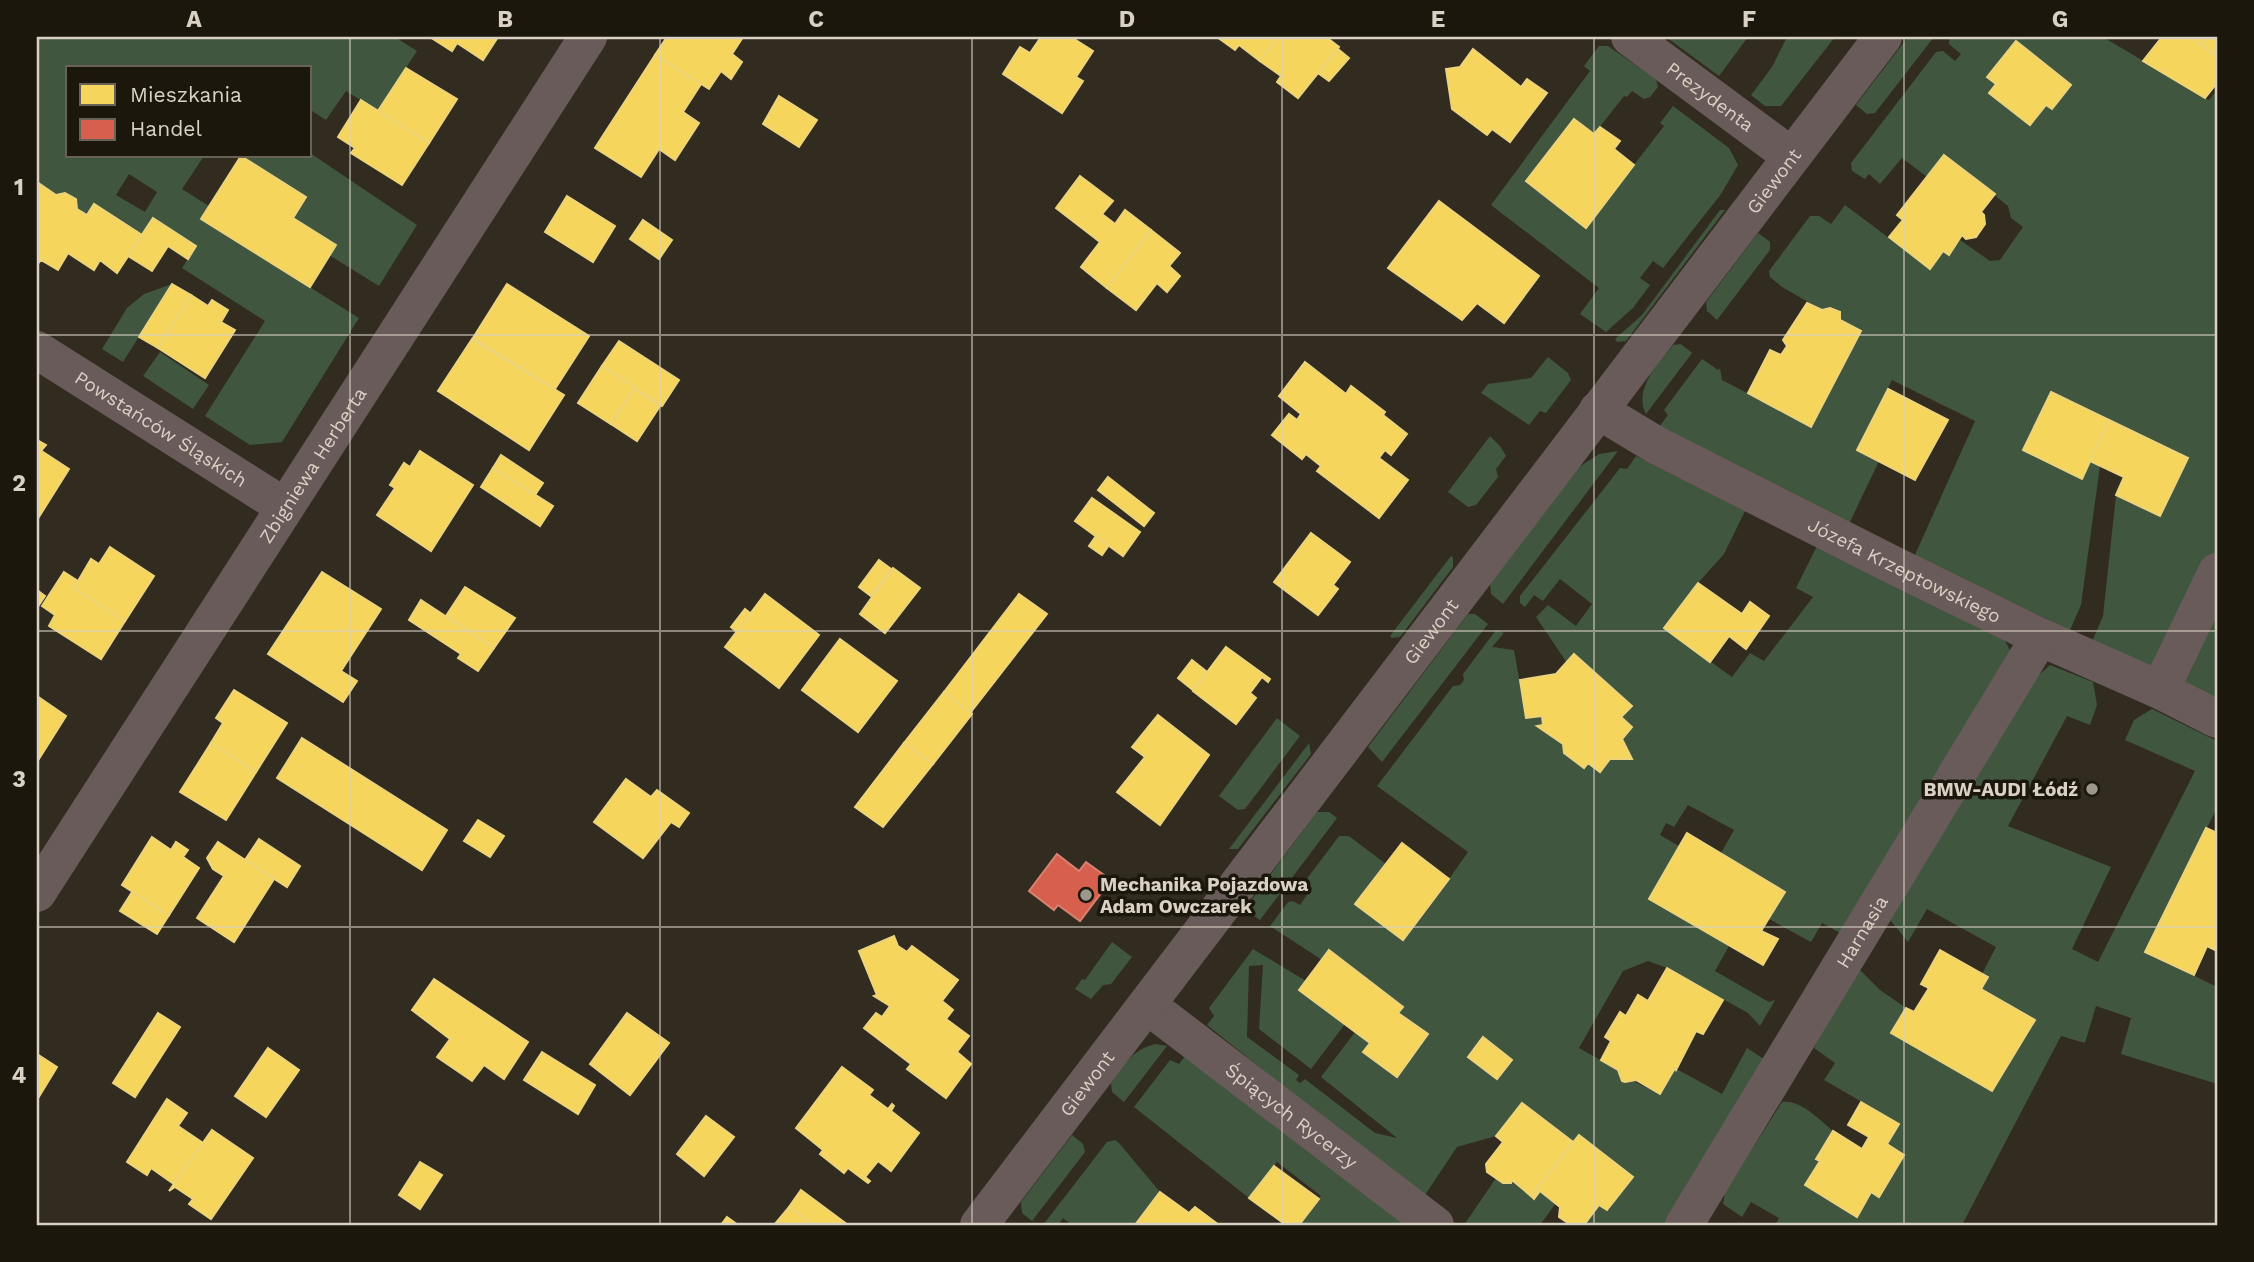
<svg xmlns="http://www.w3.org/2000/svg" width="2254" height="1262" font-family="'Work Sans',sans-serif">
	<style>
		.green { fill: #41563f; fill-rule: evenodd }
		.homes { fill: #f6d55c; stroke: #edd47b; stroke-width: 2 }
		.shops { fill: #d6604d; stroke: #d78271; stroke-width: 2 }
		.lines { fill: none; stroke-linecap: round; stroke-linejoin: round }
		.street { stroke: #685b59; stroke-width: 38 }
		.grid { fill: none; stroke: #d9d1c4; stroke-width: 2; stroke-opacity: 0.55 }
		.poi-dot { fill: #9e978b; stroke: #1c170d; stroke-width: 2.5 }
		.labels { text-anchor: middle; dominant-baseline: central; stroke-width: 7; stroke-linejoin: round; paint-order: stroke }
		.street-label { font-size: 19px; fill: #d9d1c4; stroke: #1c170d }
		.poi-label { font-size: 19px; font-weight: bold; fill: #d9d1c4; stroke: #1c170d; text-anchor: end }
		.neatline { fill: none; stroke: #d9d1c4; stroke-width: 2.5 }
		.grid-label { font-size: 23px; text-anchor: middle; font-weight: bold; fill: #d9d1c4 }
	</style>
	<rect width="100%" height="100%" fill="#312b20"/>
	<g class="green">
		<path d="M37,37H395L417,51L378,111L346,91L326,120L312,111L310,114V68H68V156H204L182,189L209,206L201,219L359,318L282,442L250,445L205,416L265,321L182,268L196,246L153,218L142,235L94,205L87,215L77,209L75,199L65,193L56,194L37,182V67L39,64L37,62ZM129,174L157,192L145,212L116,195Z"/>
		<path d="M1666,37H1748L1719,76Z"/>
		<path d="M1787,37H1835L1781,106H1765L1751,95L1772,67Z"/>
		<path d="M1908,37H1934L1875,113L1867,114L1856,105Z"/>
		<path d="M1949,37H2103L2209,100L2217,90V555L2172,654L2145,669L2091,644L2103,616L2116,495L2160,516L2188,458L2051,392L2023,450L2081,478L2090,461L2100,466L2081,605L2070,630L1914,557L1975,421L1892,380L1857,449L1879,461L1849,524L1659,427L1668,415L1664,410L1702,359L1718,370L1720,368L1722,380L1812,426L1861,331L1840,320L1839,312L1830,308L1822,310L1782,287L1770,277L1769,271L1810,216H1819L1831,224L1845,205L1929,268L1943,251L1949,254L1960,240L1990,261L2000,260L2023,227L2011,218L2008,206L1944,155L1927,177L1902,158L1880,184L1869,174L1865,179L1852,171L1851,163L1936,52L1943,51L1955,61L1961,54L1949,44Z"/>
		<path d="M1599,46H1608L1656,79L1658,87L1650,97L1644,99L1632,91L1627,97L1624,96L1595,133L1574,119L1526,181L1586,227L1664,126L1660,123L1673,106L1729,148L1738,165L1721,194L1663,268L1653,261L1640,278L1650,285L1633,308L1606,332L1580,314L1599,288L1491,205L1590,71L1584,66Z"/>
		<path d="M310,153L417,225L379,286L329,255L336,245L293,218L306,197L241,156H310Z"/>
		<path d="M1720,210H1725L1626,341L1617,342L1615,339L1642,315Z"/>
		<path d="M1758,233L1770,242V250L1717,320L1707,311L1706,302Z"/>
		<path d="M172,284L123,362L102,349L127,308L144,294Z"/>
		<path d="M1681,344L1692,353L1646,414C1633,389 1659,363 1673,345Z"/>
		<path d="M160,352L209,385L193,409L143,376Z"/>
		<path d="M1548,357L1568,373L1571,380L1546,413L1540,411L1529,425L1481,393L1488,384L1531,378Z"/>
		<path d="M1490,436L1500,446L1506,456L1496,469L1498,477L1476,505L1468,507L1448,492Z"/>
		<path d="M1618,451L1503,604L1491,594L1490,584L1579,467L1599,454Z"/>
		<path d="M1636,456L1745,511L1724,554L1698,583L1664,628L1732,677L1750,653L1764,661L1813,597L1796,588L1817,546L2000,631L2013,656L1842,934L1822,923L1811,942L1769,919L1785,892L1721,853L1734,830L1688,805L1674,827L1666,823L1660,835L1679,846L1649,899L1729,946L1715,971L1769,1002L1775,1000L1760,1026L1748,1013L1667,968L1648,961L1623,971L1579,1048L1618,1070L1622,1081H1633L1660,1094L1675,1068L1722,1094L1747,1048L1770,1063L1675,1225H1584L1599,1205L1608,1210L1633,1177L1579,1135L1573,1142L1522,1103L1496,1136L1457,1147L1423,1198L1207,1025L1214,1016L1209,1008L1253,949L1306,981L1299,990L1345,1024L1311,1069L1259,1029L1263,965L1249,966L1247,1037L1299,1075L1296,1080L1300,1083L1305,1079L1375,1133L1397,1138L1321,1077L1355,1032L1370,1043L1363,1052L1397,1077L1428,1034L1398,1013L1403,1007L1329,951L1322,960L1270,926L1288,902L1293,901L1300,905L1311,889L1307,885L1306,880L1339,836H1349L1386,864L1449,879L1468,852L1377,786L1453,686L1460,685L1464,680L1463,674L1496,630L1504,633L1492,647L1514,650L1526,718L1542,716L1543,725L1538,726L1563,744L1564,753L1588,763L1600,772L1610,759H1631L1622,739L1632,727L1621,717L1631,706L1567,663L1536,617L1548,605L1576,626L1592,604L1560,579L1543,601L1534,595L1525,607L1520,603V596L1620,468L1627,469Z"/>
		<path d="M1451,556L1453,557V567L1400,637L1392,638L1390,636Z"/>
		<path d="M2217,609V700L2184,683Z"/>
		<path d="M1468,614H1475L1488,624L1382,762L1368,747Z"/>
		<path d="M2050,665L2093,682L2097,705L2090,725L2067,716L2008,826L2111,867L2072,949L2098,962L2195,771L2125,740L2134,720L2152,709L2217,741V808L2145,951L2217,987V1084L2121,1054L2131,1018L2096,1006L2085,1043L2061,1036L1962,1225H1775L1779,1218L1751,1202L1742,1217L1723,1204L1725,1192L1782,1102C1802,1100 1818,1119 1833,1131L1816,1159L1820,1161L1805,1186L1857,1216L1871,1192L1879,1197L1887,1144L1898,1123L1824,1080L1835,1063L1814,1048L1852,962L1880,990L1906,1008L1892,1033L1992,1091L2034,1021L1981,989L1988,978L1982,974L1996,947L1927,909L1908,942L1886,915L2029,684Z"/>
		<path d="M1277,718L1300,736L1245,809L1238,810L1219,796Z"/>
		<path d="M1309,743L1311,754L1238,849H1229Z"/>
		<path d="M1317,812H1329L1337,818L1260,920L1249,912V903Z"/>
		<path d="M1112,942L1132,957L1111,984L1103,985L1091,999L1075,989L1082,979L1085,980Z"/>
		<path d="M1156,1044L1167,1046L1124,1102L1112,1092L1111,1083C1124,1066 1133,1048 1156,1044Z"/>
		<path d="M1186,1055L1408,1225H1299L1321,1196L1277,1162L1249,1198L1134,1107L1170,1060L1179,1064Z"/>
		<path d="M1072,1135L1083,1144L1085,1152L1032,1221L1022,1213L1021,1202Z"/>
		<path d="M1115,1140L1119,1143L1160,1192L1135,1225H1072L1063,1218L1058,1225H1043L1107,1142Z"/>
		<path d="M1496,1178L1512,1180L1534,1199L1540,1191L1556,1203L1540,1225H1464Z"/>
	</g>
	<g class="homes">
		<path d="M430,37H498L483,60L457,43L452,51Z"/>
		<path d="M667,37H743L732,54L742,62L731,79L721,71L709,89L655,55Z"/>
		<path d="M1041,37H1071L1093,51L1076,77L1083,81L1062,113L1003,74L1020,47L1030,53Z"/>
		<path d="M1217,37H1278L1260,61L1239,45L1235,50Z"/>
		<path d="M1278,37H1326L1339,47L1298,98L1277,82L1281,76L1260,61Z"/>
		<path d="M2162,37H2191L2217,57V83L2205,98L2143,61Z"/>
		<path d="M2191,37H2208L2202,45Z"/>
		<path d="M2208,37H2217V57L2202,45Z"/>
		<path d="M2016,41L2071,85L2052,109L2046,105L2030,125L1989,93L1996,84L1987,77Z"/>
		<path d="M1338,49L1349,58L1329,81L1318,73Z"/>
		<path d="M1473,49L1521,87L1527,79L1547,93L1510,142L1492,129L1487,135L1452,109L1446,69L1460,67Z"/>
		<path d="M655,55L701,84L683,112L699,123L675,160L659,149L641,177L595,148Z"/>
		<path d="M406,68L457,99L429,143L378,111Z"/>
		<path d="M779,96L817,120L799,147L763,124Z"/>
		<path d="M361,100L429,143L402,185L351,153L355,148L338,137Z"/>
		<path d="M1574,119L1594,134L1600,127L1620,141L1614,149L1634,165L1586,228L1526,181Z"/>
		<path d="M1944,155L1995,194L1981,212L1984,215L1985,224L1976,237L1966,239L1962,235L1949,255L1943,251L1930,269L1889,237L1903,220L1897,215Z"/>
		<path d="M241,156L306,197L293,218L336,245L310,287L201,219Z"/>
		<path d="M1080,176L1113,201L1102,214L1115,224L1125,210L1151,230L1107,288L1081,267L1100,242L1056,208Z"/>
		<path d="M37,182L56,195L65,193L76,199L77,209L87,215L94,204L142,235L117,273L100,260L94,270L68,253L58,270L41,260L37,265Z"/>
		<path d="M567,196L615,226L593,262L545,232Z"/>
		<path d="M1439,201L1539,276L1504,323L1477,303L1462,320L1388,268Z"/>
		<path d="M153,218L196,246L188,259L168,246L152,271L128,256Z"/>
		<path d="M643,220L672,240L659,259L630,239Z"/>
		<path d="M1151,230L1180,253L1169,266L1180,276L1167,292L1157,283L1136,310L1107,288Z"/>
		<path d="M172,284L191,295L158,348L139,337Z"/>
		<path d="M507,284L589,336L555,389L473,338Z"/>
		<path d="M191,295L208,306L212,300L228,310L221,322L235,330L205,378L158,348Z"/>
		<path d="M1807,303L1822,310L1830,308L1840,312V320L1861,331L1811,427L1748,393L1770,350L1781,355L1787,346L1783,340Z"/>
		<path d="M472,339L564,395L529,450L438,391Z"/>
		<path d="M619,341L679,380L662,406L602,366Z"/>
		<path d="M1305,362L1346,394L1351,386L1385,412L1383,415L1407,434L1391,455L1385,450L1379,458L1408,480L1379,518L1317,471L1321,466L1306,454L1302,459L1272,435L1289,414L1297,420L1301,414L1279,396Z"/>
		<path d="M602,366L635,387L611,424L578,403Z"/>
		<path d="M634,388L660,406L637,441L611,424Z"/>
		<path d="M1888,389L1948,420L1915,480L1857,450Z"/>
		<path d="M2051,392L2109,420L2082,479L2023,450Z"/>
		<path d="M2109,420L2188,458L2160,516L2116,495L2124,477L2090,461Z"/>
		<path d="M39,441L46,445L41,451L37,448Z"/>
		<path d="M37,448L69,469L37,520Z"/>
		<path d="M420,451L473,485L431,551L377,515L395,488L390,485L404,463L410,467Z"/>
		<path d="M501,455L543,483L535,495L493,468Z"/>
		<path d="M493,468L553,506L540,526L481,487Z"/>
		<path d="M1108,477L1154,513L1144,526L1098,490Z"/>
		<path d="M1092,498L1140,532L1123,556L1075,521Z"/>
		<path d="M1311,533L1350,562L1333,585L1338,589L1318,615L1274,582Z"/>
		<path d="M1096,536L1109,545L1102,555L1089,546Z"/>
		<path d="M110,547L154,576L125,621L74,588L91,559L99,564Z"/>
		<path d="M879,560L891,569L871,596L859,587Z"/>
		<path d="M893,568L920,588L885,633L860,614Z"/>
		<path d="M64,572L78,581L74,588L125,621L101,659L49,626L55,615L42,606Z"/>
		<path d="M322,572L381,609L341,671L357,681L343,702L268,654Z"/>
		<path d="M1698,583L1742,614L1750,602L1769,616L1746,649L1729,636L1710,662L1664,628Z"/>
		<path d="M465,587L515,618L494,648L446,616Z"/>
		<path d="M37,590L45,596L37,608Z"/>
		<path d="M765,594L819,635L779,688L725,647Z"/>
		<path d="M1019,594L1047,614L970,713L944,692Z"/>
		<path d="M421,600L494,648L478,671L458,658L461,654L409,620Z"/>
		<path d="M745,609L751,614L737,632L731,627Z"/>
		<path d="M840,639L897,681L858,732L802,690Z"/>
		<path d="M1226,647L1270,679L1268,682L1262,677L1250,693L1256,698L1236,724L1193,691Z"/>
		<path d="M1574,654L1632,706L1621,717L1632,727L1622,739L1632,759H1610L1600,772L1588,763L1584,768L1564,753L1563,744L1537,726L1543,725L1542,716L1526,718L1520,680L1556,674Z"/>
		<path d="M1192,660L1207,672L1193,690L1178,678Z"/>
		<path d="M234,690L287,723L256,772L211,743L223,723L216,718Z"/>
		<path d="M944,692L972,714L933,764L904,743Z"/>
		<path d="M37,696L66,716L37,762Z"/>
		<path d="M1158,715L1209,755L1160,825L1117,792L1145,757L1132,747Z"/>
		<path d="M302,738L447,830L422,870L277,778Z"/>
		<path d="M211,743L256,772L226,820L180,792Z"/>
		<path d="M904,743L933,764L883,827L855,807Z"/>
		<path d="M626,779L651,797L657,790L689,813L679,827L671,822L643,858L594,822Z"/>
		<path d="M478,820L504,836L490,857L464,841Z"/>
		<path d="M2206,828L2217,833V951L2207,946L2194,975L2145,952Z"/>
		<path d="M1687,833L1785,892L1761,931L1778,939L1763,965L1649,899Z"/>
		<path d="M152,837L171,850L176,842L188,850L183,857L199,868L169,915L122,885Z"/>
		<path d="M259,839L300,866L287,887L245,860Z"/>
		<path d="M218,842L274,879L234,942L197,918L224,876L213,869L207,858Z"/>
		<path d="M1402,843L1449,879L1403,940L1355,904Z"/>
		<path d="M132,892L169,915L157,934L120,911Z"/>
		<path d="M894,936L898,946L907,952L912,946L958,980L942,1001L953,1010L946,1019L969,1036L957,1052L971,1064L946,1098L907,1069L911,1064L864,1028L876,1013L882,1017L890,1006L874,996L877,995L859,951Z"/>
		<path d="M1329,950L1403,1007L1398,1013L1428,1034L1397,1077L1363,1052L1370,1043L1299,990Z"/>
		<path d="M1940,950L1988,977L1981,989L2035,1020L1992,1091L1891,1033L1906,1008L1914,1012L1929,988L1921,984Z"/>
		<path d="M1667,968L1723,1000L1703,1034L1696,1031L1676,1070L1675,1068L1660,1094L1636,1080L1625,1082L1622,1081L1618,1070L1601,1060L1611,1041L1605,1037L1620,1012L1626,1016L1638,995L1648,1001Z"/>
		<path d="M434,979L528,1042L504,1079L484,1065L472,1081L437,1057L450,1039L412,1010Z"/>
		<path d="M158,1013L180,1027L135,1097L113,1083Z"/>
		<path d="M627,1013L669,1043L630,1095L590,1064Z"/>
		<path d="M1483,1037L1512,1060L1497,1079L1468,1057Z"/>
		<path d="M268,1048L299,1070L266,1117L235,1096Z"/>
		<path d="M542,1052L595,1085L578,1114L524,1080Z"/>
		<path d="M37,1054L57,1067L37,1100Z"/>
		<path d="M842,1067L873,1090L869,1095L888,1109L892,1104L894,1106L891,1111L919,1133L891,1171L878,1161L865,1177L870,1181L868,1183L848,1168L844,1173L820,1154L823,1150L796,1128Z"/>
		<path d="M167,1099L187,1113L178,1126L203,1143L174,1184L151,1168L147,1175L127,1162Z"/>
		<path d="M1861,1102L1899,1124L1887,1144L1904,1155L1879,1197L1871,1192L1857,1217L1805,1185L1820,1161L1816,1159L1833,1131L1862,1149L1869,1137L1848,1125Z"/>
		<path d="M1522,1103L1573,1142L1531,1196L1512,1180L1511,1183H1503L1487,1172L1486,1164L1503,1142L1496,1136Z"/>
		<path d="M706,1116L734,1137L704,1176L677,1154Z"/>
		<path d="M212,1130L253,1158L211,1219L189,1204L193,1199L175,1187L169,1191Z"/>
		<path d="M1579,1135L1633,1177L1607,1210L1599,1205L1584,1225H1571L1559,1217L1560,1207L1540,1191L1534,1199L1531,1196Z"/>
		<path d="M420,1162L442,1175L420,1209L399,1195Z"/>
		<path d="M1274,1166L1319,1199L1299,1225H1286L1249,1198Z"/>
		<path d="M801,1190L848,1225H814L789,1207Z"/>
		<path d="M1160,1192L1189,1213L1195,1207L1219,1225H1135Z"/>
		<path d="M789,1207L814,1225H774Z"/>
		<path d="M727,1217L738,1225H721Z"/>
	</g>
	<path class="shops" d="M1057,854L1079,871L1086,862L1111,880L1080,921L1058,905L1054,910L1029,891Z"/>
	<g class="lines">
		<g class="street">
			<path id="s1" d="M1630,37L1791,156"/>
			<path id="s2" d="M37,350L285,507"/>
			<path id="s3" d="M1598,410L1656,445L1895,566L2040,637L2160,690L2217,719"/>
			<path d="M2160,690L2217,572"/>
			<path id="s4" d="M37,893L588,37"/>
			<path id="s5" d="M1147,1005L1435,1225"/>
			<path id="s6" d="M979,1225L1883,37"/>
			<path id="s7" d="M1684,1225L2040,637"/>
		</g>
	</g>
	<path class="grid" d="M350,37V1225M660,37V1225M972,37V1225M1282,37V1225M1594,37V1225M1904,37V1225M37,335H2217M37,631H2217M37,927H2217"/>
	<g class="poi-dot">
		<circle cx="2092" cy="789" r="7"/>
		<circle cx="1086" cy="895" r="7"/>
	</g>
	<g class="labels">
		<g class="street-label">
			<text stroke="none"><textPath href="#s1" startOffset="100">Prezydenta</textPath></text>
			<text stroke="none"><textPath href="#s6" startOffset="1312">Giewont</textPath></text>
			<text stroke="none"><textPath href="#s2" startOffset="147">Powstańców Śląskich</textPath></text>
			<text stroke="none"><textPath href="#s4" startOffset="509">Zbigniewa Herberta</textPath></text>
			<text stroke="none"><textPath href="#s3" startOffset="346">Józefa Krzeptowskiego</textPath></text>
			<text stroke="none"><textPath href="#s6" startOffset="746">Giewont</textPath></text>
			<text stroke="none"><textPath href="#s7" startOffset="343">Harnasia</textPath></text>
			<text stroke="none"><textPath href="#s6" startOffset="178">Giewont</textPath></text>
			<text stroke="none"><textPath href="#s5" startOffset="182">Śpiących Rycerzy</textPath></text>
		</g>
		<g class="poi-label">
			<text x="2078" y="789">BMW-AUDI Łódź</text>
			<text x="1100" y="884" text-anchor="start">Mechanika Pojazdowa<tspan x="1100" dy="22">Adam Owczarek</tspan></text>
		</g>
	</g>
	<rect width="2254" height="1262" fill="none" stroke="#1c170d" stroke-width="77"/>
	<rect x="66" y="66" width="245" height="91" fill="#1c170d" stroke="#686156" stroke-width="2"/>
	<rect x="80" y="84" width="35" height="21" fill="#f6d55c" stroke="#686156" stroke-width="2"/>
	<text x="130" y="102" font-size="21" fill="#d9d1c4">Mieszkania</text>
	<rect x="80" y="119" width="35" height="21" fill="#d6604d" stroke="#686156" stroke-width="2"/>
	<text x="130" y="136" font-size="21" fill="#d9d1c4">Handel</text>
	<rect x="38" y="38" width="2178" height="1186" class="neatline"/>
	<g class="grid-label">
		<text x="194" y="27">A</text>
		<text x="505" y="27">B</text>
		<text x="816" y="27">C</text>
		<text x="1127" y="27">D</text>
		<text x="1438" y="27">E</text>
		<text x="1749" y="27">F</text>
		<text x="2060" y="27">G</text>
		<text x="19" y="195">1</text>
		<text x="19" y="491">2</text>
		<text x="19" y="787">3</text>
		<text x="19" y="1083">4</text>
	</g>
</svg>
